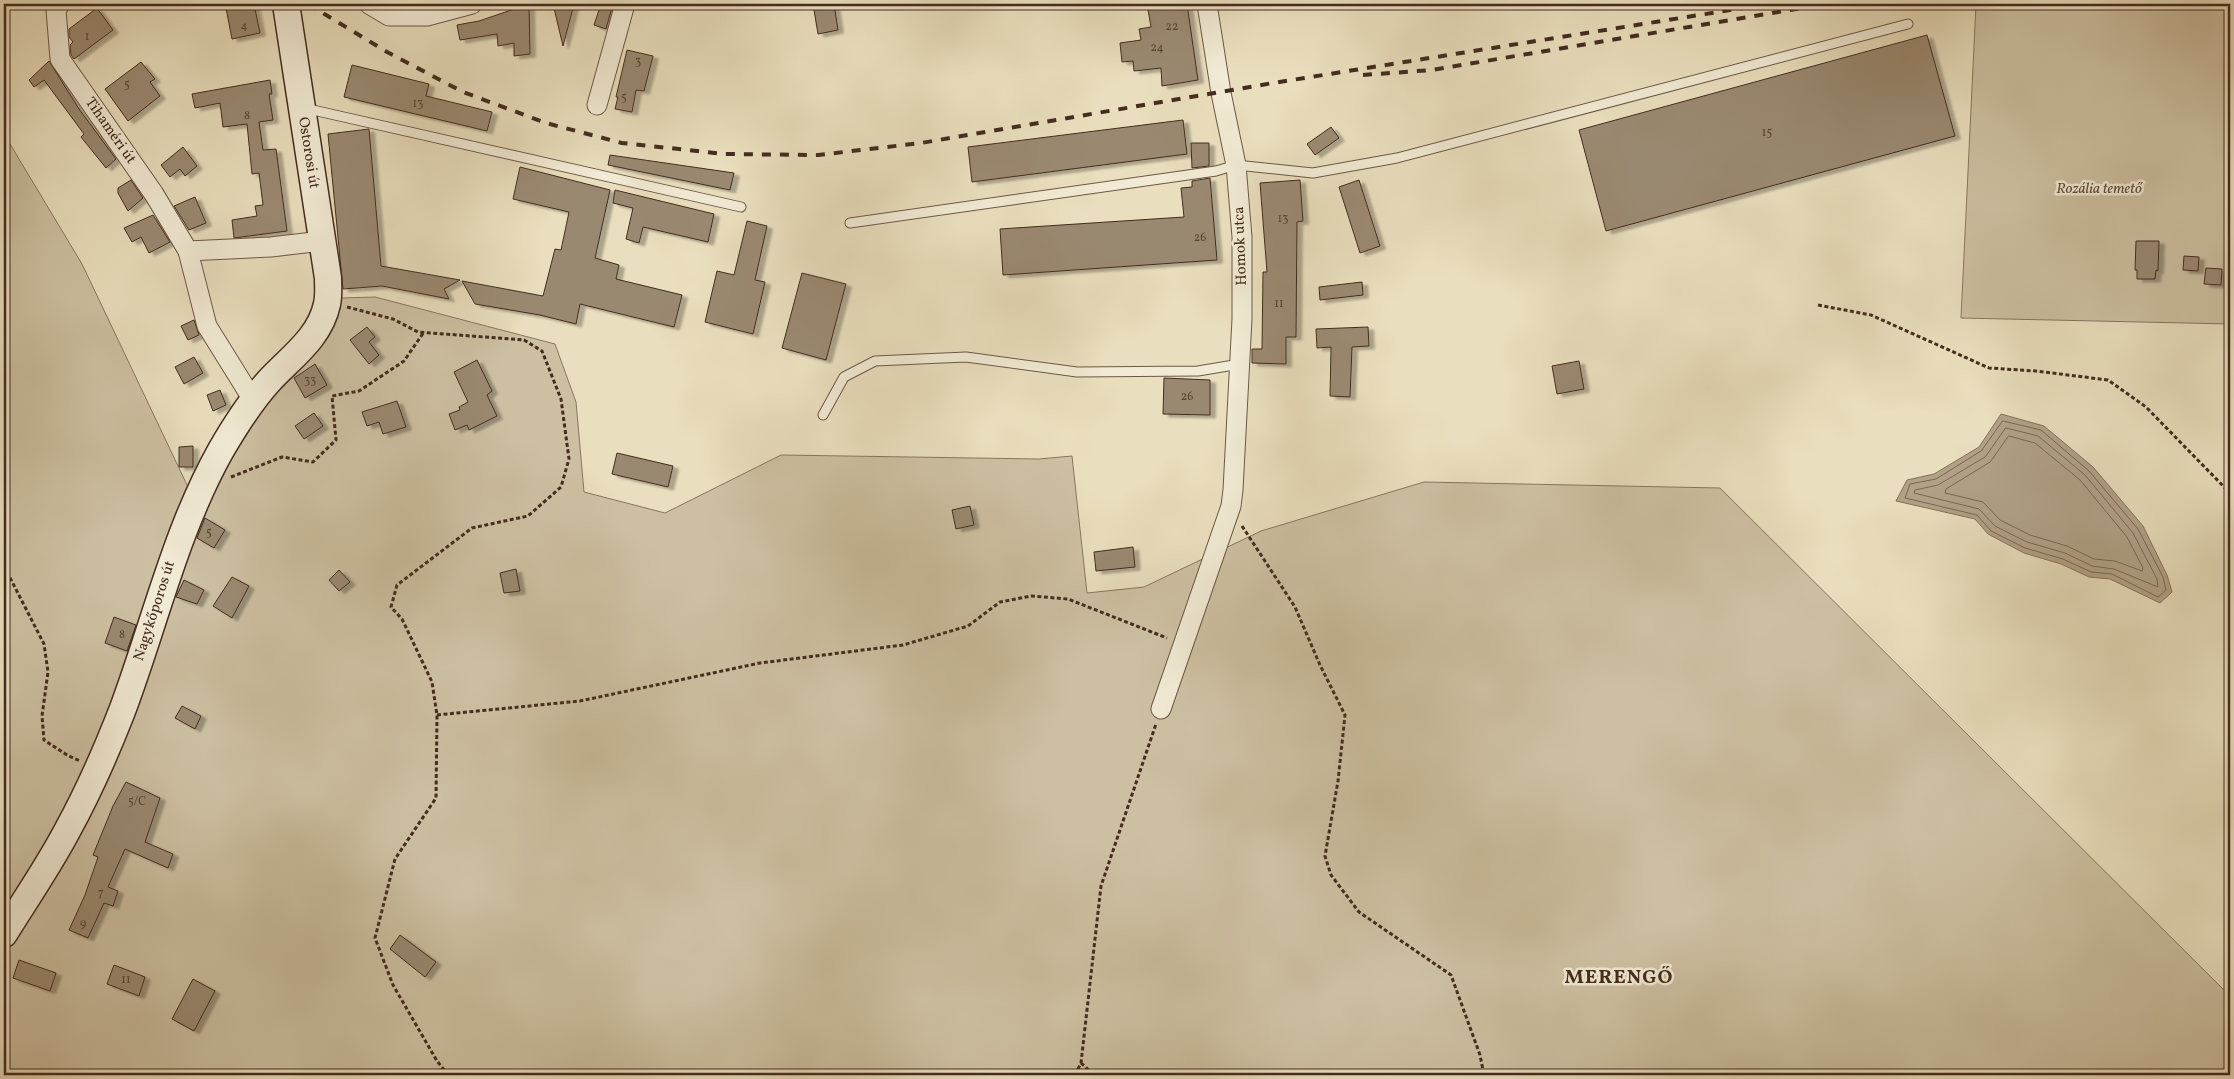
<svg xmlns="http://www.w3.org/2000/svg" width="2234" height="1079" font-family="Vollkorn,serif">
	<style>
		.green { fill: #cdc0a2; stroke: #887660 }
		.water { fill: #b1a187; stroke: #85725d }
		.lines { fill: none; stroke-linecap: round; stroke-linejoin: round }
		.shore { stroke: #7a6653; stroke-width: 1 }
		.building { fill: #9a8971; stroke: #442c1f; filter: url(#shadow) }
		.service-casing { stroke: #6d5846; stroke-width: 11 }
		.minor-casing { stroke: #6d5846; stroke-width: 21 }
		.secondary-casing { stroke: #442c1f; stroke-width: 29 }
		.path { stroke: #442c1f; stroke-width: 3; stroke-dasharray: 4 2.5; stroke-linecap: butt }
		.service { stroke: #f1ead4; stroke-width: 9 }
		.minor { stroke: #f1ead4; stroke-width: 19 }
		.secondary { stroke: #f1ead4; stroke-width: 26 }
		.rail { stroke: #442c1f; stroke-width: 4; stroke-dasharray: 9 9; stroke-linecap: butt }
		.labels { text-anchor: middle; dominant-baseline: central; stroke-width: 5; stroke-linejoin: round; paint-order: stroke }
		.number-label { font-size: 12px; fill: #5a4334 }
		.street-label { font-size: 15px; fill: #442c1f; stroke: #f1ead4 }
		.park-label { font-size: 15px; font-style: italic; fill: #5f4a39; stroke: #f1ead4 }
		.district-label { font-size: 20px; font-weight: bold; letter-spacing: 1px; fill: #442c1f; stroke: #f1ead4 }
	</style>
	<defs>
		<filter id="shadow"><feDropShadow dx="5.5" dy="3" stdDeviation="1" flood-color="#0004"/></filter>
	</defs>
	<rect width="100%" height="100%" fill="#e9debd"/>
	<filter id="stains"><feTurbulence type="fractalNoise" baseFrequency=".004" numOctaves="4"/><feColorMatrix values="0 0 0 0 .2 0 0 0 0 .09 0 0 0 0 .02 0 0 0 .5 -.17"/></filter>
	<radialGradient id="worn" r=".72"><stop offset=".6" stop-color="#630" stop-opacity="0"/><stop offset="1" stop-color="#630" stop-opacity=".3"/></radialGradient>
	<g class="green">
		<path d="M1976,4H2230V324L1961,318Z"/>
		<path d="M4,134L82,264L188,487L341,298L375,297L555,344L576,402L584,492L665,513L781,455L1039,459L1072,456L1087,593L1144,587L1261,531L1424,482L1720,488L2230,996V1075H4Z"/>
	</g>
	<path class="water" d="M2001,414L2044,426L2093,467L2143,526L2167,575L2172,592L2160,603L2110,579L2089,577L2061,564L2024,553L1988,534L1975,519L1896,501L1907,480L1934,474L1979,447Z"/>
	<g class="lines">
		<g class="shore">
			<path d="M2003,421L2041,430L2089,471L2138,529L2163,577L2166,590L2158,597L2112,574L2091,572L2063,559L2025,548L1991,531L1977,515L1905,498L1910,484L1936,479L1981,451Z"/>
			<path d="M2006,428L2038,436L2085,475L2133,533L2157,579L2158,587L2114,569L2092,566L2065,553L2027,542L1995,526L1979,509L1914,493L1915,490L1938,485L1985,457Z"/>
			<path d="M2009,436L2035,443L2080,480L2127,537L2143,568L2142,571L2115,561L2094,559L2067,546L2030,535L2000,520L1983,502L1945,493L1946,489L1990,462Z"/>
		</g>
	</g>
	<g class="building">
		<path d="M247,4H254L260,33L232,39L226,8Z"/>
		<path d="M529,4L530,54L514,56V43L498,46L497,34L460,40L457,25L479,21Z"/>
		<path d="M553,4H574L563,46Z"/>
		<path d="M601,4H613L606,29L594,25Z"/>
		<path d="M813,4H834L838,30L818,34Z"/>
		<path d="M1147,4H1187L1198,80L1162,86L1161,68L1134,71L1133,61L1122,62L1120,43L1141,40L1139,29L1151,27Z"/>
		<path d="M97,8L113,30L74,59L71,55L70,45L73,42L69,37V29Z"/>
		<path d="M1927,35L1955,136L1606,231L1579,130Z"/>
		<path d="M627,50L653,56L644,91L636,90L632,112L615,109L618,97H616Z"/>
		<path d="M49,61L79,109L116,159L106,168L81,137L84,134L44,80L34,87L29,80Z"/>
		<path d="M141,62L155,79L150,82L160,96L128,121L105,89Z"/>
		<path d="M352,65L429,84L426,96L492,112L487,131L344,97Z"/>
		<path d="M270,80L272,94H269L273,120L259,122L263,150L276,149L287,231L234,238L232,220L257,216L255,206L263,205L259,173L252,174L247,124L223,127L220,103L195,108L192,94Z"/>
		<path d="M1183,120L1187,154L972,182L968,147Z"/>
		<path d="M1331,127L1339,138L1315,155L1307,144Z"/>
		<path d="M369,129L381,266L460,280L444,289L449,299L382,286L343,289L328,134Z"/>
		<path d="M1191,143H1209V166L1192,168Z"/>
		<path d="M183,147L197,166L185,176L180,169L170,177L161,165Z"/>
		<path d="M610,155L734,173L730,190L608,165Z"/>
		<path d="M520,167L610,190L595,258L619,265L616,279L682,295L674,327L580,304L576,324L540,315L475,304L462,281L543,296L555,249L561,250L569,212L513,199Z"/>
		<path d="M1210,178L1217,260L1003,275L1000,229L1184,217L1181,188L1192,187V181Z"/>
		<path d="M131,180L143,198L128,211L118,193V188Z"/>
		<path d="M1300,180L1303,221L1297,222L1296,337H1286V364L1252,363V349H1262L1263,272H1267L1260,183Z"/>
		<path d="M1359,180L1380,246L1360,253L1339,187Z"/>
		<path d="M615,190L714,214L708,242L643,227L639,243L626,239L633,208L613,203Z"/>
		<path d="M195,197L206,223L189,230L174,206Z"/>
		<path d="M153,215L170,242L149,253L141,237L132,242L124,228Z"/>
		<path d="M747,221L767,226L755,280L765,282L753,334L705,322L717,271L734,275Z"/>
		<path d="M2136,241H2159L2158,271L2156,270L2155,279H2137V270H2135Z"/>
		<path d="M2184,256L2199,257L2198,271L2183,270Z"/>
		<path d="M2206,268L2222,269L2221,285L2204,284Z"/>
		<path d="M802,273L846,284L826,360L782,348Z"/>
		<path d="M1362,282L1363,295L1320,300L1319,287Z"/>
		<path d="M194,320L199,335L188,340L181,326Z"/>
		<path d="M367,327L375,337L369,342L379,355L369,364L350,340Z"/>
		<path d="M1368,327L1369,346L1352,347L1350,397L1330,396L1331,347L1317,348L1316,329Z"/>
		<path d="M194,357L203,373L184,384L175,367Z"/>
		<path d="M477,360L492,391L487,395L497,416L469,430L467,425L455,430L449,414L460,410L459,407L468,402L454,372Z"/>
		<path d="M1579,361L1584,389L1557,394L1552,366Z"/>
		<path d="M315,364L327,385L305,398L294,378Z"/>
		<path d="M1164,378L1210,380V415L1163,414Z"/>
		<path d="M220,390L226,405L213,411L207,395Z"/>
		<path d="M397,401L406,427L383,434L379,422L367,426L362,412Z"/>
		<path d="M314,413L323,426L304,439L295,426Z"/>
		<path d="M193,446V467H179V447Z"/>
		<path d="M617,453L673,466L668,487L612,474Z"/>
		<path d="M970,506L974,525L956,529L952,510Z"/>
		<path d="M205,518L225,530L214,548L197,538Z"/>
		<path d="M1133,547L1135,567L1096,571L1094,552Z"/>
		<path d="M516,569L520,591L504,593L500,573Z"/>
		<path d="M339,570L350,582L339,591L329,580Z"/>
		<path d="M232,577L249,586L232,618L213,606Z"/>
		<path d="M184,580L204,590L197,604L176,597Z"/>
		<path d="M114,617L136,625L127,651L105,643Z"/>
		<path d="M182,706L201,716L195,729L175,718Z"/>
		<path d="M126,782L160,798L145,842L173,854L168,868L125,849L108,887L118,891L113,906L104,903L88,938L69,930L85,895L98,857L93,855L113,806Z"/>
		<path d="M400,935L436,962L425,977L390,949Z"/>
		<path d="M19,960L56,973L50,991L13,978Z"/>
		<path d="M114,965L145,977L139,996L107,984Z"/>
		<path d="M193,979L215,991L194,1031L172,1019Z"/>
	</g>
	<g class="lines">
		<g class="service-casing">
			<g id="service">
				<path d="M304,108L741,207"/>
				<path d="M850,223L1216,171L1236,165L1313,173L1397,158L1908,24"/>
				<path d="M823,415L844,377L875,361L966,357L1077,372L1198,371L1240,364"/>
			</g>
		</g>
		<g class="minor-casing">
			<g id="minor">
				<path d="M60,4L56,10L60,59L154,194L188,251L271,247L322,241"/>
				<path d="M369,4L389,16H427L472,4"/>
				<path d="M597,105L625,4"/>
				<path d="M188,251L207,326L253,400"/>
				<path d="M1161,709L1231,506L1233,490L1242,319V237L1236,165L1221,93L1207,4"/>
			</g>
		</g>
		<g class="secondary-casing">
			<path id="secondary" d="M4,934C25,900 48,867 67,831C88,793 106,752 122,711C155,623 175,532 221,450C235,426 250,402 269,381C290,358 320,338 327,304C329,296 328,286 328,278L286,4"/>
		</g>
		<g class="path">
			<path d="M1818,305L1871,315L1989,368L2036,371L2108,380L2146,407L2230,493"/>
			<path d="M347,307L393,319L418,332L524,340L542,351L561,399L569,459L561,487L528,516L472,528L397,585L391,607L402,619L432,682L437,715L436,798L395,859L375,938L393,985L437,1061L448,1075"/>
			<path d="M231,477L282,457L313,462L336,440L332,396L359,391L404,361L424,332"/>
			<path d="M1242,526L1295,607L1320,665L1345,715L1338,781L1325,856L1331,875L1359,912L1451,975L1480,1055L1484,1075"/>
			<path d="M4,566L44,644L48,672L42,716L44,740L67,755L80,761"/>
			<path d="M437,715L580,701L760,663L903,645L968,626L1000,602L1031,596L1068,599L1167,638"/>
			<path d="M1081,1063L1094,1075"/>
			<path d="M1075,1075L1081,1063L1101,886L1156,724"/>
		</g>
		<use href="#service" class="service"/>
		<use href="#minor" class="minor"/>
		<use href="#secondary" class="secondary"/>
		<g class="rail">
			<path d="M308,4L387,52L463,92L546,123L622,143L725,154L818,155L921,143L1273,83L1768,4"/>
			<path d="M1363,75L1432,70L1826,4"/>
		</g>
	</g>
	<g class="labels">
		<g class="number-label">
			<text x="244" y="26">4</text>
			<text x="1172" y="27">22</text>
			<text x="87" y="37">1</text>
			<text x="1157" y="48">24</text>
			<text x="638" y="62">3</text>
			<text x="127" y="85">5</text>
			<text x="624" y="98">5</text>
			<text x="418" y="104">13</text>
			<text x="247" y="116">8</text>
			<text x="1767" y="133">15</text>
			<text x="1283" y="219">13</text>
			<text x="1200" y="238">26</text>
			<text x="1279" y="304">11</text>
			<text x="310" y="381">33</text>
			<text x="1187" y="397">26</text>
			<text x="209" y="533">5</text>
			<text x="122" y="635">8</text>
			<text x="137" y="802">5/C</text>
			<text x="101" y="893">7</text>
			<text x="83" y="924">9</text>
			<text x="126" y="980">11</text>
		</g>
		<g class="street-label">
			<text transform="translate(110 131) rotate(55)">Tihaméri út</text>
			<text transform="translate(308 153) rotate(81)">Ostorosi út</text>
			<text transform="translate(1241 246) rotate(-92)">Homok utca</text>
			<text transform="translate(155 611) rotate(-72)">Nagykőporos út</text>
		</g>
		<g class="park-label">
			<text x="2099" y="189">Rozália temető</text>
		</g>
		<g class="district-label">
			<text x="1619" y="978">MERENGŐ</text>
		</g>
	</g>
	<rect width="2234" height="1079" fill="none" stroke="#e9debd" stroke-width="20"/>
	<rect x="5" y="5" width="2224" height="1069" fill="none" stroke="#442c1f" stroke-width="2.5"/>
	<rect x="10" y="10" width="2214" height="1059" fill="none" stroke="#442c1f"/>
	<rect width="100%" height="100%" filter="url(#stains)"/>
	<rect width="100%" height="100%" fill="url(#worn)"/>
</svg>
